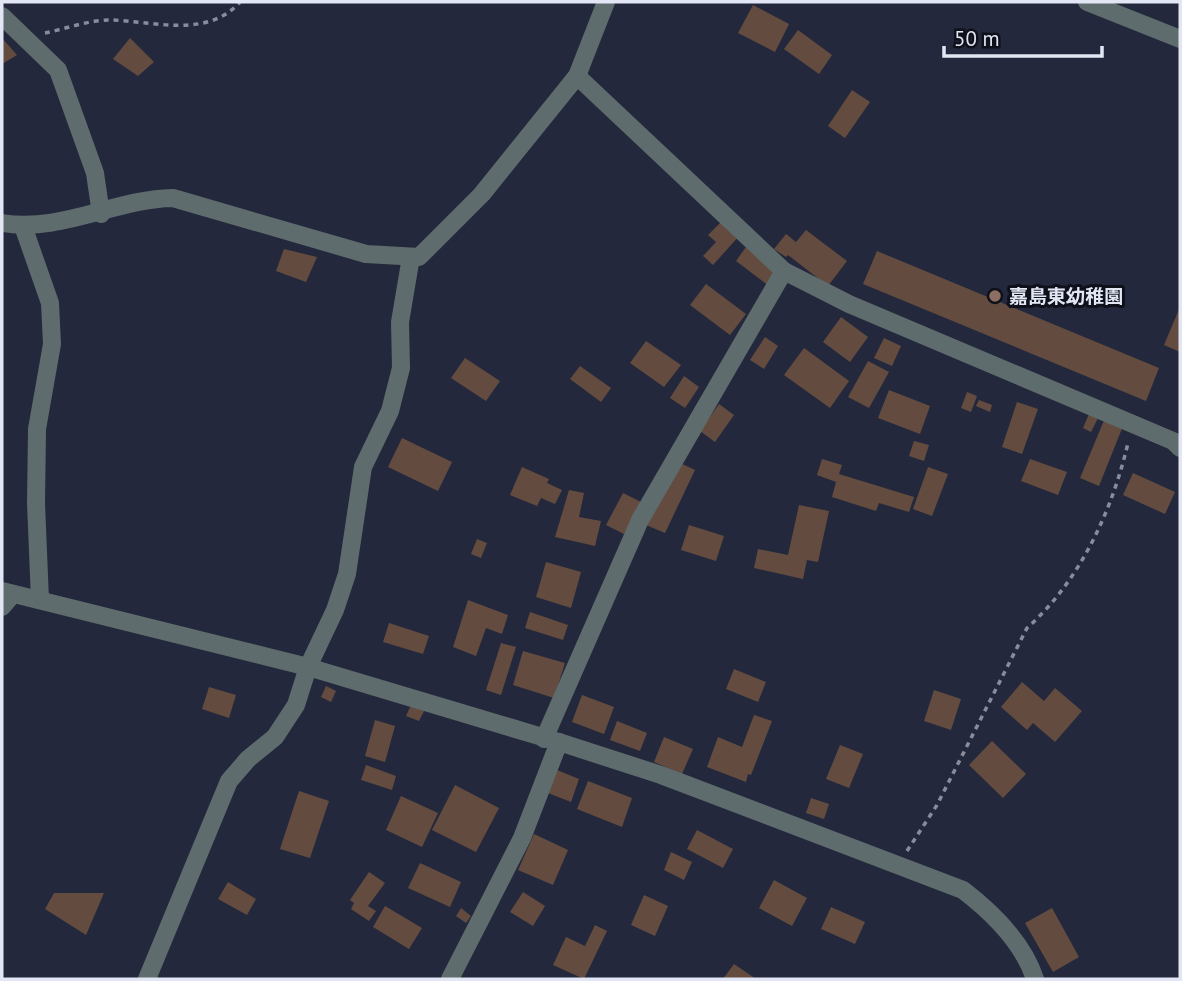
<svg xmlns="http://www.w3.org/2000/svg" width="1182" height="981" font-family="'PT Sans','Noto Sans JP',sans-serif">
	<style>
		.building { fill: #634c3f }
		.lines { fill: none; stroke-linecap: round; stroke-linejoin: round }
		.path { stroke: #888c9d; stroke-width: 3.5; stroke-dasharray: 5 5; stroke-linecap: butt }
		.minor { stroke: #5e6c6d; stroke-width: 18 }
		.education-dot { fill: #8d6e63; stroke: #0f111a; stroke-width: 2.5 }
		.labels { text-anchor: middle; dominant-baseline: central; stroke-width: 6; stroke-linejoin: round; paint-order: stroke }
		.poi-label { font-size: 19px; font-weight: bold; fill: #e3e7f5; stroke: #0f111a; text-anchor: start }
	</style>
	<rect width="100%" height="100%" fill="#23283c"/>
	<g class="building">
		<path d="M753,5L789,24L775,52L738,33Z"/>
		<path d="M798,30L832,55L819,74L784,49Z"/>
		<path d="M2,38L17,55L2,64Z"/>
		<path d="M130,38L154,62L138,76L113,59Z"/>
		<path d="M852,90L870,102L845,138L828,126Z"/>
		<path d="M722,221L739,236L713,265L703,256L716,242L708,235Z"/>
		<path d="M806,230L847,261L828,286L788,255L786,257L774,249L786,234L796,242Z"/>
		<path d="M746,247L779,271L769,286L736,261Z"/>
		<path d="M284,249L317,257L306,282L276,271Z"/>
		<path d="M877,251L1159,368L1146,401L863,284Z"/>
		<path d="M706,284L746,314L730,335L690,305Z"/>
		<path d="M1180,307V352L1164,345Z"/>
		<path d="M841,317L868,337L850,362L823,342Z"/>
		<path d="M765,337L778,346L764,369L750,360Z"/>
		<path d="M884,338L901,346L892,366L874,358Z"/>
		<path d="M646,341L681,365L664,387L630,363Z"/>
		<path d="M804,348L849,381L830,408L784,375Z"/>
		<path d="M465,358L500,381L486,401L451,378Z"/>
		<path d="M868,361L889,372L869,408L848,397Z"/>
		<path d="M580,366L611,388L601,402L570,379Z"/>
		<path d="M684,376L699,387L685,408L670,398Z"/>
		<path d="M889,390L930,406L920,434L878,418Z"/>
		<path d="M967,392L977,396L971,412L961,408Z"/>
		<path d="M979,400L992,405L990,412L976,406Z"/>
		<path d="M1017,402L1038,409L1022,454L1002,447Z"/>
		<path d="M719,404L734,415L715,442L700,431Z"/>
		<path d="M1089,414L1098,418L1091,432L1083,428Z"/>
		<path d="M1105,418L1123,426L1099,486L1080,478Z"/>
		<path d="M402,438L452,462L438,491L388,467Z"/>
		<path d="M914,441L929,445L924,461L909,456Z"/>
		<path d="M822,459L842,465L839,474L914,497L909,512L879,503L876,511L832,497L836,482L817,475Z"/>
		<path d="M1030,459L1067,472L1058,495L1021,481Z"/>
		<path d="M676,461L695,470L665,533L646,525Z"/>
		<path d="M522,467L549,479L547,483L562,490L555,504L541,498L537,506L510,495Z"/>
		<path d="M928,467L948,474L932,516L913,509Z"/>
		<path d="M1133,473L1175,492L1165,514L1123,495Z"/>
		<path d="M569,490L584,493L579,517L601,521L595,546L555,537Z"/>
		<path d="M623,493L641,502L624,534L606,525Z"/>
		<path d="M799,505L829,511L818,562L807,560L803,579L754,568L758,549L788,555Z"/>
		<path d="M689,525L724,536L716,561L681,550Z"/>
		<path d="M477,539L487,543L481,558L471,554Z"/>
		<path d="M546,562L581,572L571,608L536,597Z"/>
		<path d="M468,600L508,615L502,634L486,628L476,656L453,647Z"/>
		<path d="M530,612L568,625L563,640L525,628Z"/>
		<path d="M389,623L429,636L423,654L383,642Z"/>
		<path d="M501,643L516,647L501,695L486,690Z"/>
		<path d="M523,651L565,663L554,698L513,685Z"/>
		<path d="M734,669L766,682L758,702L726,689Z"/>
		<path d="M1022,682L1044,701L1055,688L1082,711L1055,742L1033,723L1027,730L1001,707Z"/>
		<path d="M326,686L336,691L331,702L321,697Z"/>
		<path d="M209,687L236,695L229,718L202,709Z"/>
		<path d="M934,690L961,699L951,730L924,721Z"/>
		<path d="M582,695L614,707L604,734L572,722Z"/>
		<path d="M411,705L424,711L419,721L406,716Z"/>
		<path d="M754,715L772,721L751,775L748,774L746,782L707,767L718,737L742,747Z"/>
		<path d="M375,720L395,726L385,762L365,756Z"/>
		<path d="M617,721L647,733L640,751L610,740Z"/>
		<path d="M664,737L693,749L682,774L654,762Z"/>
		<path d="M992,741L1026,774L1003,798L969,765Z"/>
		<path d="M840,745L863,754L849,788L826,779Z"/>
		<path d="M366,765L396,776L392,790L361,780Z"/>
		<path d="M557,770L579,779L571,802L548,793Z"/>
		<path d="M588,781L632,798L622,827L577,809Z"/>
		<path d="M455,785L499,808L476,852L432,830Z"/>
		<path d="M299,791L329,801L310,858L280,849Z"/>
		<path d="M401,796L438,813L422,847L386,830Z"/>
		<path d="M811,798L829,804L824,819L806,813Z"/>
		<path d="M697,830L733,849L723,868L687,849Z"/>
		<path d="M534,834L568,850L553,885L518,870Z"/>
		<path d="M671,852L692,862L684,880L664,870Z"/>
		<path d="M420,863L461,882L450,907L408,888Z"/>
		<path d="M369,872L385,883L368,906L376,911L369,921L351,909L354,903L350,900Z"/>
		<path d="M774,880L807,898L792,926L759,908Z"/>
		<path d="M228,882L256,899L247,915L218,899Z"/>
		<path d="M523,892L545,906L533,926L510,912Z"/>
		<path d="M54,893H104L86,935L45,909Z"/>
		<path d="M644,895L668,906L655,936L631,925Z"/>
		<path d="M385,906L422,928L409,949L373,927Z"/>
		<path d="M831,907L865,922L855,944L821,929Z"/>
		<path d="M461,908L471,916L466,923L456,916Z"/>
		<path d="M1052,908L1079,957L1053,972L1025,923Z"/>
		<path d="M595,925L607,931L584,979L553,965L566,937L585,946Z"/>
		<path d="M734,964L756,979H723Z"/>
	</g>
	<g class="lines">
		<g class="path">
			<path d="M45,33C65,29 89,20 110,20C154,21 207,39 240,2"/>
			<path d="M907,851L937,805L1027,628C1080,581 1112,511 1128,443"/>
		</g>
		<g class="minor">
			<path d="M1087,2L1180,39"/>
			<path d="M2,16L58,70L95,173L101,214"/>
			<path d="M577,76L784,271L849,304L1173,441L1180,448"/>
			<path d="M2,223C61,233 115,199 173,198L366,254L419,257L482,194L577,76L606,2"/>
			<path d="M23,226L50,303L52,344L37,429L36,503L40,600"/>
			<path d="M2,591L308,667L559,742L661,775L963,890C993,913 1023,942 1035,979"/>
			<path d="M2,607L13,594"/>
			<path d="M544,739L640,520L784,271"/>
			<path d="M147,979L229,781L248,759L275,737L296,705L308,667L335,610L347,574L363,467L390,411L401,368L400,322L411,257"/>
			<path d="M450,979L522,838L559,742"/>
		</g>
	</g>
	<circle class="education-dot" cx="995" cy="296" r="7"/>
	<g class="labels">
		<g class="poi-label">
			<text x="1009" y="296">嘉島東幼稚園</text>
		</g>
	</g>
	<rect width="1182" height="981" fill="none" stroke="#e3e7f5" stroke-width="7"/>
	<path d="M944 46v10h158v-10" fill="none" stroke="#e3e7f5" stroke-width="3.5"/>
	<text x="954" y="46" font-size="21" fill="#e3e7f5" stroke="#0f111a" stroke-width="5" paint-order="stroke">50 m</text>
</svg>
